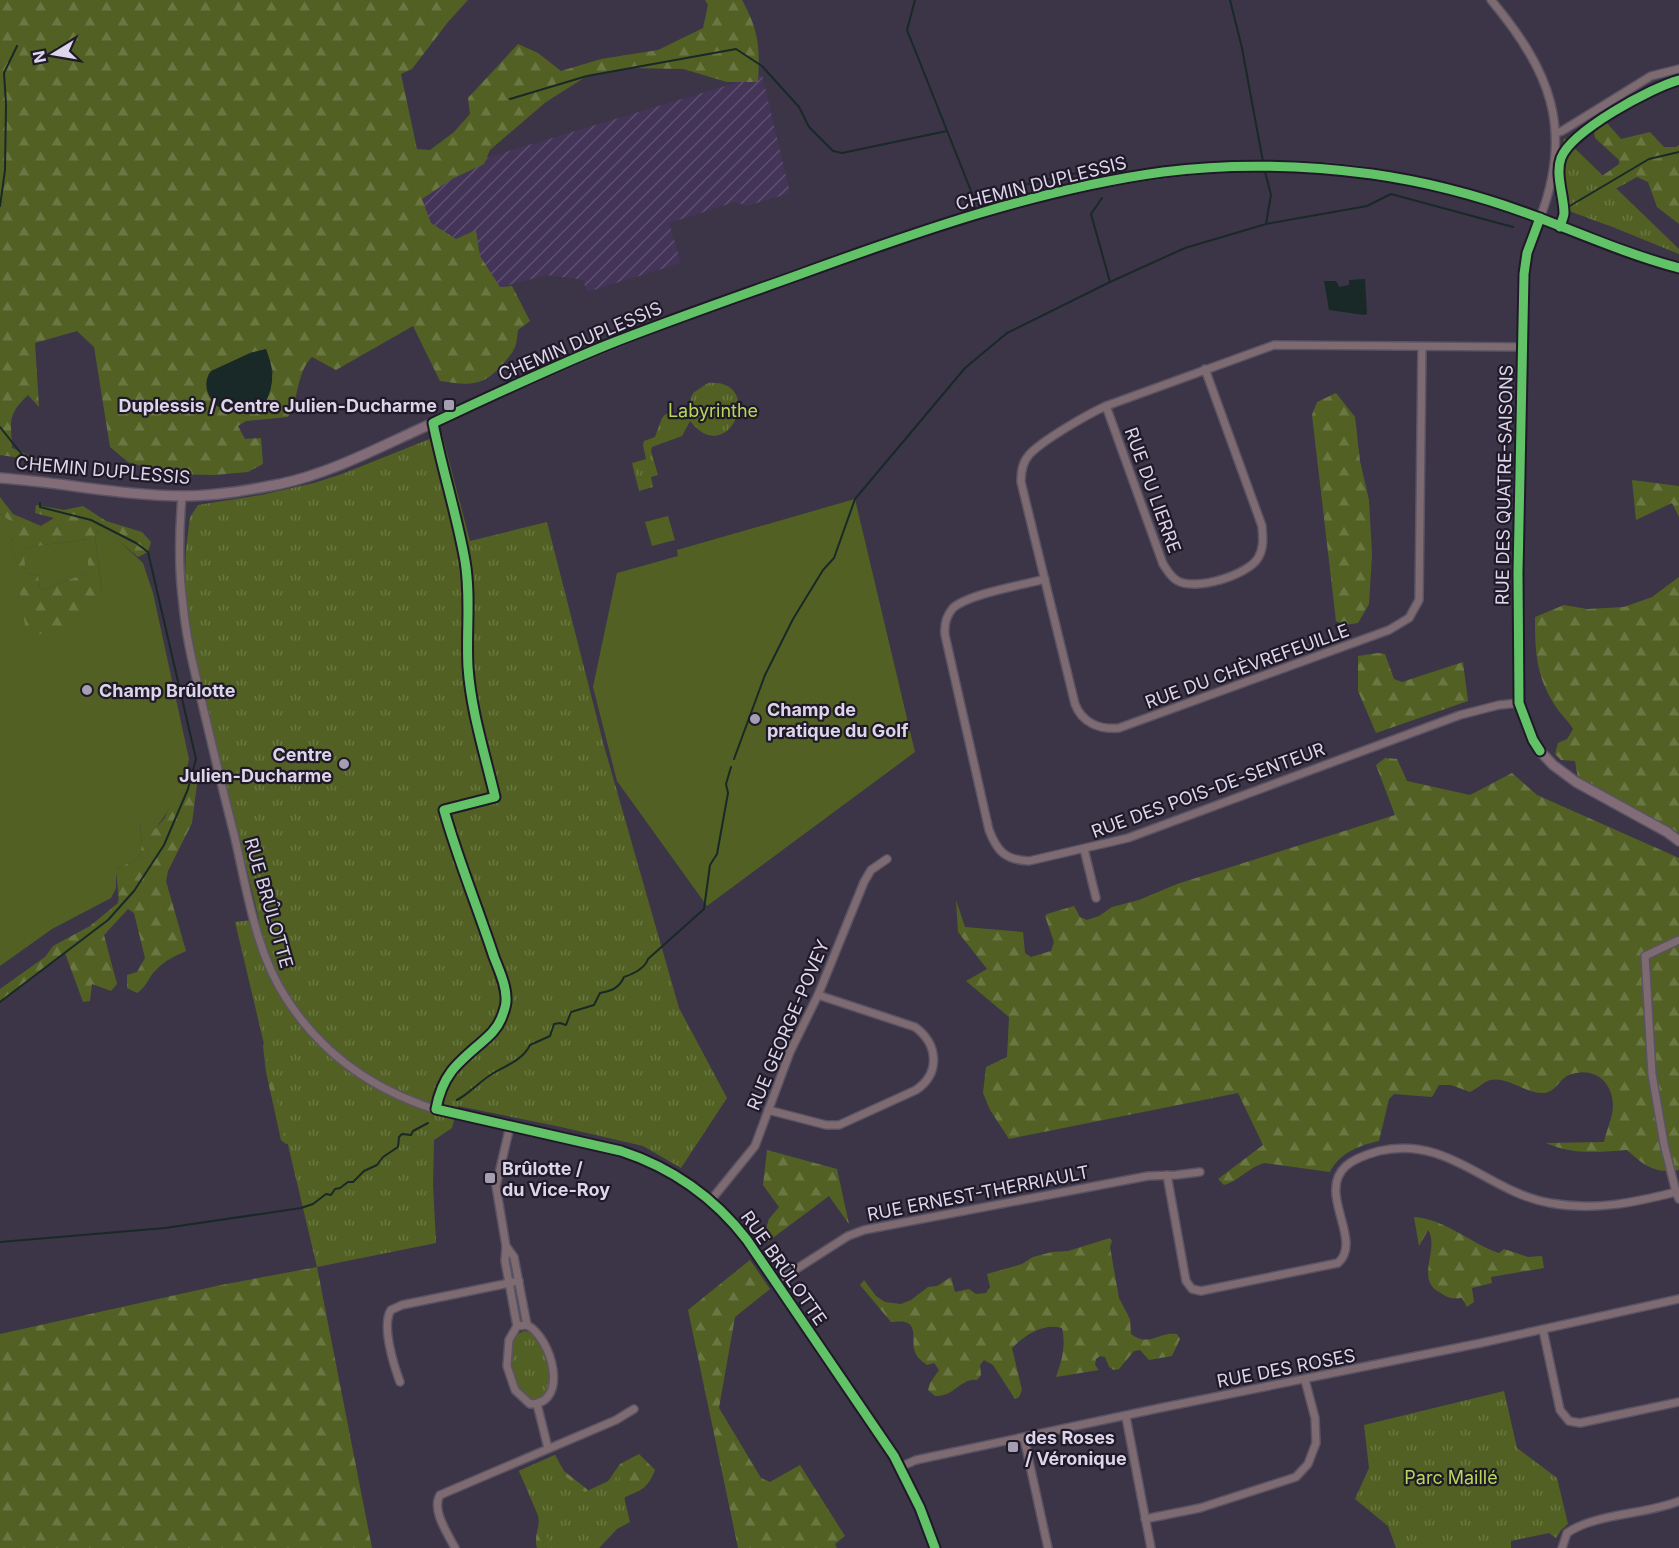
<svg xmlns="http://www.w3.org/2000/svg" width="1679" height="1548" font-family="Inter,sans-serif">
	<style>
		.industrial { fill: url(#industrial-furrows) }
		.grass { fill: #526123 }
		.forest { fill: url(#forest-firs); fill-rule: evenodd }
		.park { fill: url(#park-tufts) }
		.water { fill: #192927 }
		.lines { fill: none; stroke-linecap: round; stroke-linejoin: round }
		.stream { stroke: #192927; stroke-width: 2 }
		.street-casing { stroke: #5a5363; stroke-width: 10 }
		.secondary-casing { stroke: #5a5363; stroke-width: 12 }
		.street { stroke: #7e6b72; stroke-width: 7 }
		.secondary { stroke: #826c77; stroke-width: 9 }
		.cycleway-casing { stroke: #1f1928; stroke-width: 13 }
		.cycleway { stroke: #61c268; stroke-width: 9 }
		.poi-dot { fill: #a59db1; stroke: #1f1928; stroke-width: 2 }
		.labels { text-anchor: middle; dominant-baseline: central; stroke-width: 4.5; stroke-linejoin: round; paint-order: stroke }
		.street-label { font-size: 18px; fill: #ddd5ea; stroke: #1f1928 }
		.poi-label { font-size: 18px; font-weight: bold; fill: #ddd5ea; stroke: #1f1928; text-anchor: start }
		.park-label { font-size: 18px; fill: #b7d85b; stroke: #1f1928 }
	</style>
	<defs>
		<pattern id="industrial-furrows" width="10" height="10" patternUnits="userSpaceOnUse" patternTransform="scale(1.5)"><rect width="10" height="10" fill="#433458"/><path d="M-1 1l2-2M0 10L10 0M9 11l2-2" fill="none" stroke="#5e5070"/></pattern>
		<pattern id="forest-firs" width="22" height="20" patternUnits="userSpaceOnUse" patternTransform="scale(1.5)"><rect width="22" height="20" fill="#526123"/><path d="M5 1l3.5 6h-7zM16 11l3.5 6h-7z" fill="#6a7743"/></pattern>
		<pattern id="park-tufts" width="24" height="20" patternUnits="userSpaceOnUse" patternTransform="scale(1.5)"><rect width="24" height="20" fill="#526123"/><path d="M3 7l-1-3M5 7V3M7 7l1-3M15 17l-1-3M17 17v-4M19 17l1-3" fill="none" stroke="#6a7743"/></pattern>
	</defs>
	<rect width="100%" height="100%" fill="#3c3547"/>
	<path class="industrial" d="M762,75L790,193L747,206L735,202L669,223L681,263L587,292L583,280L547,275L445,302L399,184Z"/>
	<g class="grass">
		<path d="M855,499L915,752L707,906L617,781L593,687L617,573L678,556L677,550Z"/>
		<path d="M0,513L11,522V537L28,638L102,594L95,535L99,531L106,529L143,563L153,593L189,759C185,782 170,811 155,829H146L140,822L142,845L139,858L116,869V888L111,898L52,929L0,966Z"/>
		<path d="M668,516L675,540L652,546L645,522Z"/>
		<path d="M88,539V572L86,573L43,590L40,588L38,576L26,573L22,548Z"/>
	</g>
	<g class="forest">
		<path d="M0,0H468L448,22L412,69L401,74L417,149L430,150L454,132L470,114L468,98L518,44L538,53L561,71L601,59L658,50L703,28L708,5L705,0H742C759,31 760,47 758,82H727L683,69L630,68L587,76L546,102L490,150L484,164L452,179L422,199L431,223L456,239L476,230L480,256L500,287L512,286L530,321L518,330C516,349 515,350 503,364C482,388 469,385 440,381L413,326L336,370L312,357C296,373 300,396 288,417L246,421L238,426L245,439L261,438L263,464L248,472L214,475L170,474L128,462L110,447L94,347L77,331L35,343L39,407L28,395C7,415 11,421 12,448L41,461L0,455ZM266,349L273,372L264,405L231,411L217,406L250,353Z"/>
		<path d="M1606,122L1621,139L1650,132L1664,147H1676L1679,145V224L1657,207L1648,182L1637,177L1590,203L1607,225L1569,211L1568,200L1619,164V160L1595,138L1594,132Z"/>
		<path d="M1336,393L1355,417L1360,461L1369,500L1372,555L1369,604L1358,623L1343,625L1336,621L1312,415L1317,402Z"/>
		<path d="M1632,480L1679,486V517L1672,503L1636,520Z"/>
		<path d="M0,497L13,514L41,526L54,518L35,513L36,505L64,510L83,506L106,521L142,532L151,542L148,552L138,557L106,530L99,531L95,535L102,594L60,628L27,638L11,537V522L0,513ZM88,539V571L86,573L43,590L40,588L38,576L26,573L23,548Z"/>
		<path d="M1679,577V833L1579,784L1575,761L1561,760L1555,754L1558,743L1567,739L1573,729C1568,720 1561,715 1556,707C1536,676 1535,653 1535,617L1564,605L1587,609L1624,607L1652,597Z"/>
		<path d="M1378,653L1385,654L1394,679L1402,682L1463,662L1468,701L1376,733L1358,691V656Z"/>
		<path d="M1385,758L1397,759L1407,781L1470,795L1512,773L1537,795L1679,858V1170C1654,1174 1645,1166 1627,1150C1599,1152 1572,1155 1546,1143L1604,1142C1606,1131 1613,1117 1613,1106C1613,1081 1593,1066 1569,1075C1559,1079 1556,1092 1544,1093C1526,1094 1508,1076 1490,1080C1484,1082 1476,1089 1470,1092L1451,1085H1439L1432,1097L1394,1094L1389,1099L1379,1141C1360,1145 1339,1153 1330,1172L1264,1163C1249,1167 1239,1181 1224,1185L1218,1179L1263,1145L1238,1093L1009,1139L990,1110L983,1093L986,1067L1007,1057L1009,1017L966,981L987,969L958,932L956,900L965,927L1023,932L1025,953L1031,957L1051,951L1054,942L1045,916L1047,914L1074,906L1080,917L1087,920L1099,916L1112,907L1139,900L1177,884L1395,815L1376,765Z"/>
		<path d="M184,777L197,784L192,823L168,871L166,881L186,951C175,956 164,961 156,970C148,977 147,987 137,993L127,988V975L137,972L145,958L134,913L128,909L104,935L117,984L111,991L92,984L90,1001L83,1002L65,953L0,1002V989L45,957L53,946L90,926L118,903C120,897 116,877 116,869L139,858L142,845L140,821L146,829H155L164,819Z"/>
		<path d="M272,1013L306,1141L286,1144L281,1140L266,1072L263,1046Z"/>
		<path d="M767,1150L837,1169L849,1224L829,1196L766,1243L763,1238L769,1219L779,1207L763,1185Z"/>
		<path d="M1414,1217C1445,1219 1470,1243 1499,1253L1504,1249L1528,1257L1542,1256L1544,1268L1491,1277L1492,1283L1472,1288L1474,1302L1467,1307L1462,1298C1451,1299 1448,1298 1439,1292C1415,1279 1440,1248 1428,1230L1419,1246Z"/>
		<path d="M1110,1238L1112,1241L1110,1247L1119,1298L1130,1319L1131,1334C1150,1348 1158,1331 1177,1334L1180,1339L1172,1356L1149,1360L1140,1350L1134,1351L1119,1369L1114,1370L1109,1367L1105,1357L1100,1356L1096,1359L1095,1365L1099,1370L1056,1377C1062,1360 1066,1346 1062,1328C1043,1323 1025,1335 1012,1348L1022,1390L1019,1397L1015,1399L993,1365L984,1360L980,1365L981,1375L977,1380C960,1378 955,1397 935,1396L928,1390L930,1383L939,1370L934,1363L927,1365C922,1361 917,1358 915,1352C911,1343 918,1325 905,1322C901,1321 895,1322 891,1322L860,1285L864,1280L876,1296L885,1302L901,1304L911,1300L928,1287L937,1286L951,1277L955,1292L969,1289L976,1294L986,1293L990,1287L987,1274L1022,1264L1033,1257L1052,1252L1068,1251Z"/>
		<path d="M750,1260L770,1289L735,1317L719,1408L761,1478L770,1482L800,1465L845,1536L835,1544L837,1548H738L688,1310Z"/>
		<path d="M317,1267L372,1548H0V1334L221,1285Z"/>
		<path d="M639,1454L655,1470C648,1488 642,1490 625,1497L616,1519L598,1548H537C533,1536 541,1527 538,1515C535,1500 525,1485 519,1471L555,1455L564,1471L597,1497L620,1464Z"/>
	</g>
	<g class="park">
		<path d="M1564,138L1679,249V254L1561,206L1560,162Z"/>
		<path d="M708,383C767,378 729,471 690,421L682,436L652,447L651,451L658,475L651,477L653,487L639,491L632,463L646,459L643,445L644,441L655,437C664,415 660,409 685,416L693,393Z"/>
		<path d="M442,434L470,541L547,522L604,746L679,1008L727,1098L681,1168L643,1146L561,1127L458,1106L452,1128L434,1140L433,1185L436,1243L317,1267L235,922L259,919L198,669L187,608L185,577L186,549L190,517L198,505L261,495L314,483L342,474Z"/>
		<path d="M524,1331C548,1332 561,1391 538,1399C515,1407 496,1340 524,1331Z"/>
		<path d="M1504,1391L1517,1448L1557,1478L1568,1524L1561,1530L1556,1538L1549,1533L1511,1541V1548H1396L1388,1526L1355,1499L1369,1468L1364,1425Z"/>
		<path d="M555,1455L565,1476L585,1492L619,1476L630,1522L617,1529L599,1548H552L519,1471Z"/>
	</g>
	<g class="water">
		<path d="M1365,279L1367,314L1364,315L1329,310L1324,281H1336L1339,287L1349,285V280Z"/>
		<path d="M266,349C274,370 275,385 264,405C254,407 240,412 230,411C212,409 199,386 211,371L250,353Z"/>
	</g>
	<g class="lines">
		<g class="stream">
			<path d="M915,0L907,30L973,196L1095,169"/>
			<path d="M1230,0L1242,48L1263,162"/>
			<path d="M510,99L587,76L736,49L762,66L799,107L809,127L833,151L842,153L947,131"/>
			<path d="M1264,168L1271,195L1266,224"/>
			<path d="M1102,198L1091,214L1110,282"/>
			<path d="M0,206L5,170L6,104L4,73L17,46"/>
			<path d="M1568,207L1649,159L1679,152"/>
			<path d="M0,427L28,462"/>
			<path d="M734,759L765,675L793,619L823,570L834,558L855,499L965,368L1007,333L1110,282L1185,248L1266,224L1367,206L1391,194L1513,227"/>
			<path d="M0,1002L108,920L134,891L164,845L188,789L196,759L148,552L136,543L91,520L40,507V503"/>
			<path d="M457,1100C470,1093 479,1082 492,1074C505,1066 523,1060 530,1045L550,1036L554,1024L560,1023L566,1025L571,1012L594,1005L600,993C612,991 619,988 624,977C633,974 645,968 648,959L704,909L710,865L717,854L728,793L726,784L731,767"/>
			<path d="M0,1242L165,1228L301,1208L313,1204L326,1194L331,1195L335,1189L340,1188L348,1182H353L364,1171L377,1165L383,1157L398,1147L399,1137L402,1134L411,1135L413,1131L428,1123"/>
		</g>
		<g class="street-casing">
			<g id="street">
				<path d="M1491,0C1550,70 1574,129 1540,218"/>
				<path d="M1556,133L1562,131L1651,76L1679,69"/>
				<path d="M1422,347L1419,600L1409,618L1389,630L1119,728C1100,730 1082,723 1075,704L1021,482C1021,472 1022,463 1029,455C1041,441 1088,414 1106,406L1274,345L1524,347"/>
				<path d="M1106,406L1163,564C1167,570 1171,578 1178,581C1196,591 1248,575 1258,558C1264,548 1263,538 1262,526L1205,369"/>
				<path d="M182,496C179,532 178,568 183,604C186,639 195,673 203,707C213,749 223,792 234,834C247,889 255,951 286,998C323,1056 378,1093 444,1112L621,1151C673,1168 714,1197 747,1240L894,1456L920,1508L935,1548"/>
				<path d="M1045,579C1023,585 968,594 953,608C946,616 944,625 945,635L989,830C997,851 1005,860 1029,861L1128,838L1460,715L1499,705L1519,703"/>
				<path d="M1084,849L1096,898"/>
				<path d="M1679,940L1645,956L1652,1074L1664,1144L1676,1192L1679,1199"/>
				<path d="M768,1110L826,1125H839L916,1090C941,1073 938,1044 915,1027L818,995"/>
				<path d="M510,1126L496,1186L506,1246L505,1261L517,1326L509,1340L507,1366L515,1390L530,1404C570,1404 552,1338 527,1325L517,1326"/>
				<path d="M1167,1175L1186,1281L1192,1289L1201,1291L1338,1263C1364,1240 1316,1193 1346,1166C1355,1158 1368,1154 1379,1151C1449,1135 1487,1192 1550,1203C1594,1211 1632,1203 1676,1192"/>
				<path d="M711,1200L755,1146L790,1052L818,995L864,882L871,870L887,859"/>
				<path d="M506,1246L514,1257L527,1325"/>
				<path d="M776,1282L848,1236L864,1230L1148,1176L1176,1175L1200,1172"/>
				<path d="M1543,1330L1560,1410L1569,1421L1580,1423L1679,1402"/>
				<path d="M400,1382C394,1366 381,1325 391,1310L402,1305L519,1281"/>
				<path d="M537,1404L548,1448"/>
				<path d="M1126,1417L1151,1548"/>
				<path d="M1024,1438L1048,1548"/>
				<path d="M900,1467L916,1460L1160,1408L1481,1343L1679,1299"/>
				<path d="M1145,1519L1200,1508L1296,1477L1308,1464L1316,1443L1315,1418L1305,1380"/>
				<path d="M455,1548C448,1534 431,1510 440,1495L616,1420L634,1409"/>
				<path d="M1562,1548L1567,1533C1596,1513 1645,1515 1679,1501"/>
			</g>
		</g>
		<g class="secondary-casing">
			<g id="secondary">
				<path d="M1540,218L1527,253L1524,274L1518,573L1519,703L1533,740L1540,751L1553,765L1576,782L1667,832L1679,841"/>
				<path d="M0,478C61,482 123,496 184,496C216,496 249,490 280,484C326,474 368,453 411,433C459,411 507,389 555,368C633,333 714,305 794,276C944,222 1101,166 1263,166C1344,165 1428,180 1505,206C1563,225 1619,252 1679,268"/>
			</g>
		</g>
		<use href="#street" class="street"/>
		<use href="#secondary" class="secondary"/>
		<g class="cycleway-casing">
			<g id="cycleway">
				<path d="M1540,218L1527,253L1524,274L1518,573L1519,703L1533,740L1540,751"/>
				<path d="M1560,227C1561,222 1564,217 1564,213C1564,197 1555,174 1561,158C1571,131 1652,87 1679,80"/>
				<path d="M935,1548L920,1508L894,1456L747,1240C714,1197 673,1168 621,1151L436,1109C442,1076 456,1064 481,1043C489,1036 497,1029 501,1019C503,1014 506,1007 506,1001C507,987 499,970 494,957C478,908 458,860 444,810L495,797C485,754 471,711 468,667C466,632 471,596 465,561C457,515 442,469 433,423C491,396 548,369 607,345C670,320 734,298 798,275C916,232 1038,189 1163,172C1233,163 1303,165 1372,174C1429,182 1484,197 1537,217C1584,235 1630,255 1679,268"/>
			</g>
		</g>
		<use href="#cycleway" class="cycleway"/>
	</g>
	<g class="poi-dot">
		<rect x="443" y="399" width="12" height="12" rx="3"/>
		<circle cx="87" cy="690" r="6"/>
		<circle cx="755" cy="719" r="6"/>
		<circle cx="344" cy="764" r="6"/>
		<rect x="484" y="1172" width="12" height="12" rx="3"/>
		<rect x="1007" y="1441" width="12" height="12" rx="3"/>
	</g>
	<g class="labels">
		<g class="street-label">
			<text transform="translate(1041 183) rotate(-14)">CHEMIN DUPLESSIS</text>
			<text transform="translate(580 341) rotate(-23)">CHEMIN DUPLESSIS</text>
			<text transform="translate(103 470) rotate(5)">CHEMIN DUPLESSIS</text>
			<text transform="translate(1504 485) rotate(-89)">RUE DES QUATRE-SAISONS</text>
			<text transform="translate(1153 490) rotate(70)">RUE DU LIERRE</text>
			<text transform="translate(1247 666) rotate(-20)">RUE DU CHÈVREFEUILLE</text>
			<text transform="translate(1208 790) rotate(-20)">RUE DES POIS-DE-SENTEUR</text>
			<text transform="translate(269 903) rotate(74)">RUE BRÛLOTTE</text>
			<text transform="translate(788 1025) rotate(-67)">RUE GEORGE-POVEY</text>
			<text transform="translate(978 1193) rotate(-11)">RUE ERNEST-THERRIAULT</text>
			<text transform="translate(784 1268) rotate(55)">RUE BRÛLOTTE</text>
			<text transform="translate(1286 1368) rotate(-11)">RUE DES ROSES</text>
		</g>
		<g class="poi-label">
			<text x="437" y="405" text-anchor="end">Duplessis / Centre Julien-Ducharme</text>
			<text x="99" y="690">Champ Brûlotte</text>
			<text x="767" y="709">Champ de<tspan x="767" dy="21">pratique du Golf</tspan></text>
			<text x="332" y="754" text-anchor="end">Centre<tspan x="332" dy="21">Julien-Ducharme</tspan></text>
			<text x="502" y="1168">Brûlotte /<tspan x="502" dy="21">du Vice-Roy</tspan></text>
			<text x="1025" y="1437">des Roses<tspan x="1025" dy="21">/ Véronique</tspan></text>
		</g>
		<g class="park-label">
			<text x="713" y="410">Labyrinthe</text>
			<text x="1451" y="1477">Parc Maillé</text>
		</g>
	</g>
	<g transform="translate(54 54) rotate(259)" stroke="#1f1928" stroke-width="4.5" paint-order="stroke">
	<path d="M0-4.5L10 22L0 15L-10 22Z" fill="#ddd5ea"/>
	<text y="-9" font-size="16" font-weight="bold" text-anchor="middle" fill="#ddd5ea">N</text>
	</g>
</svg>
